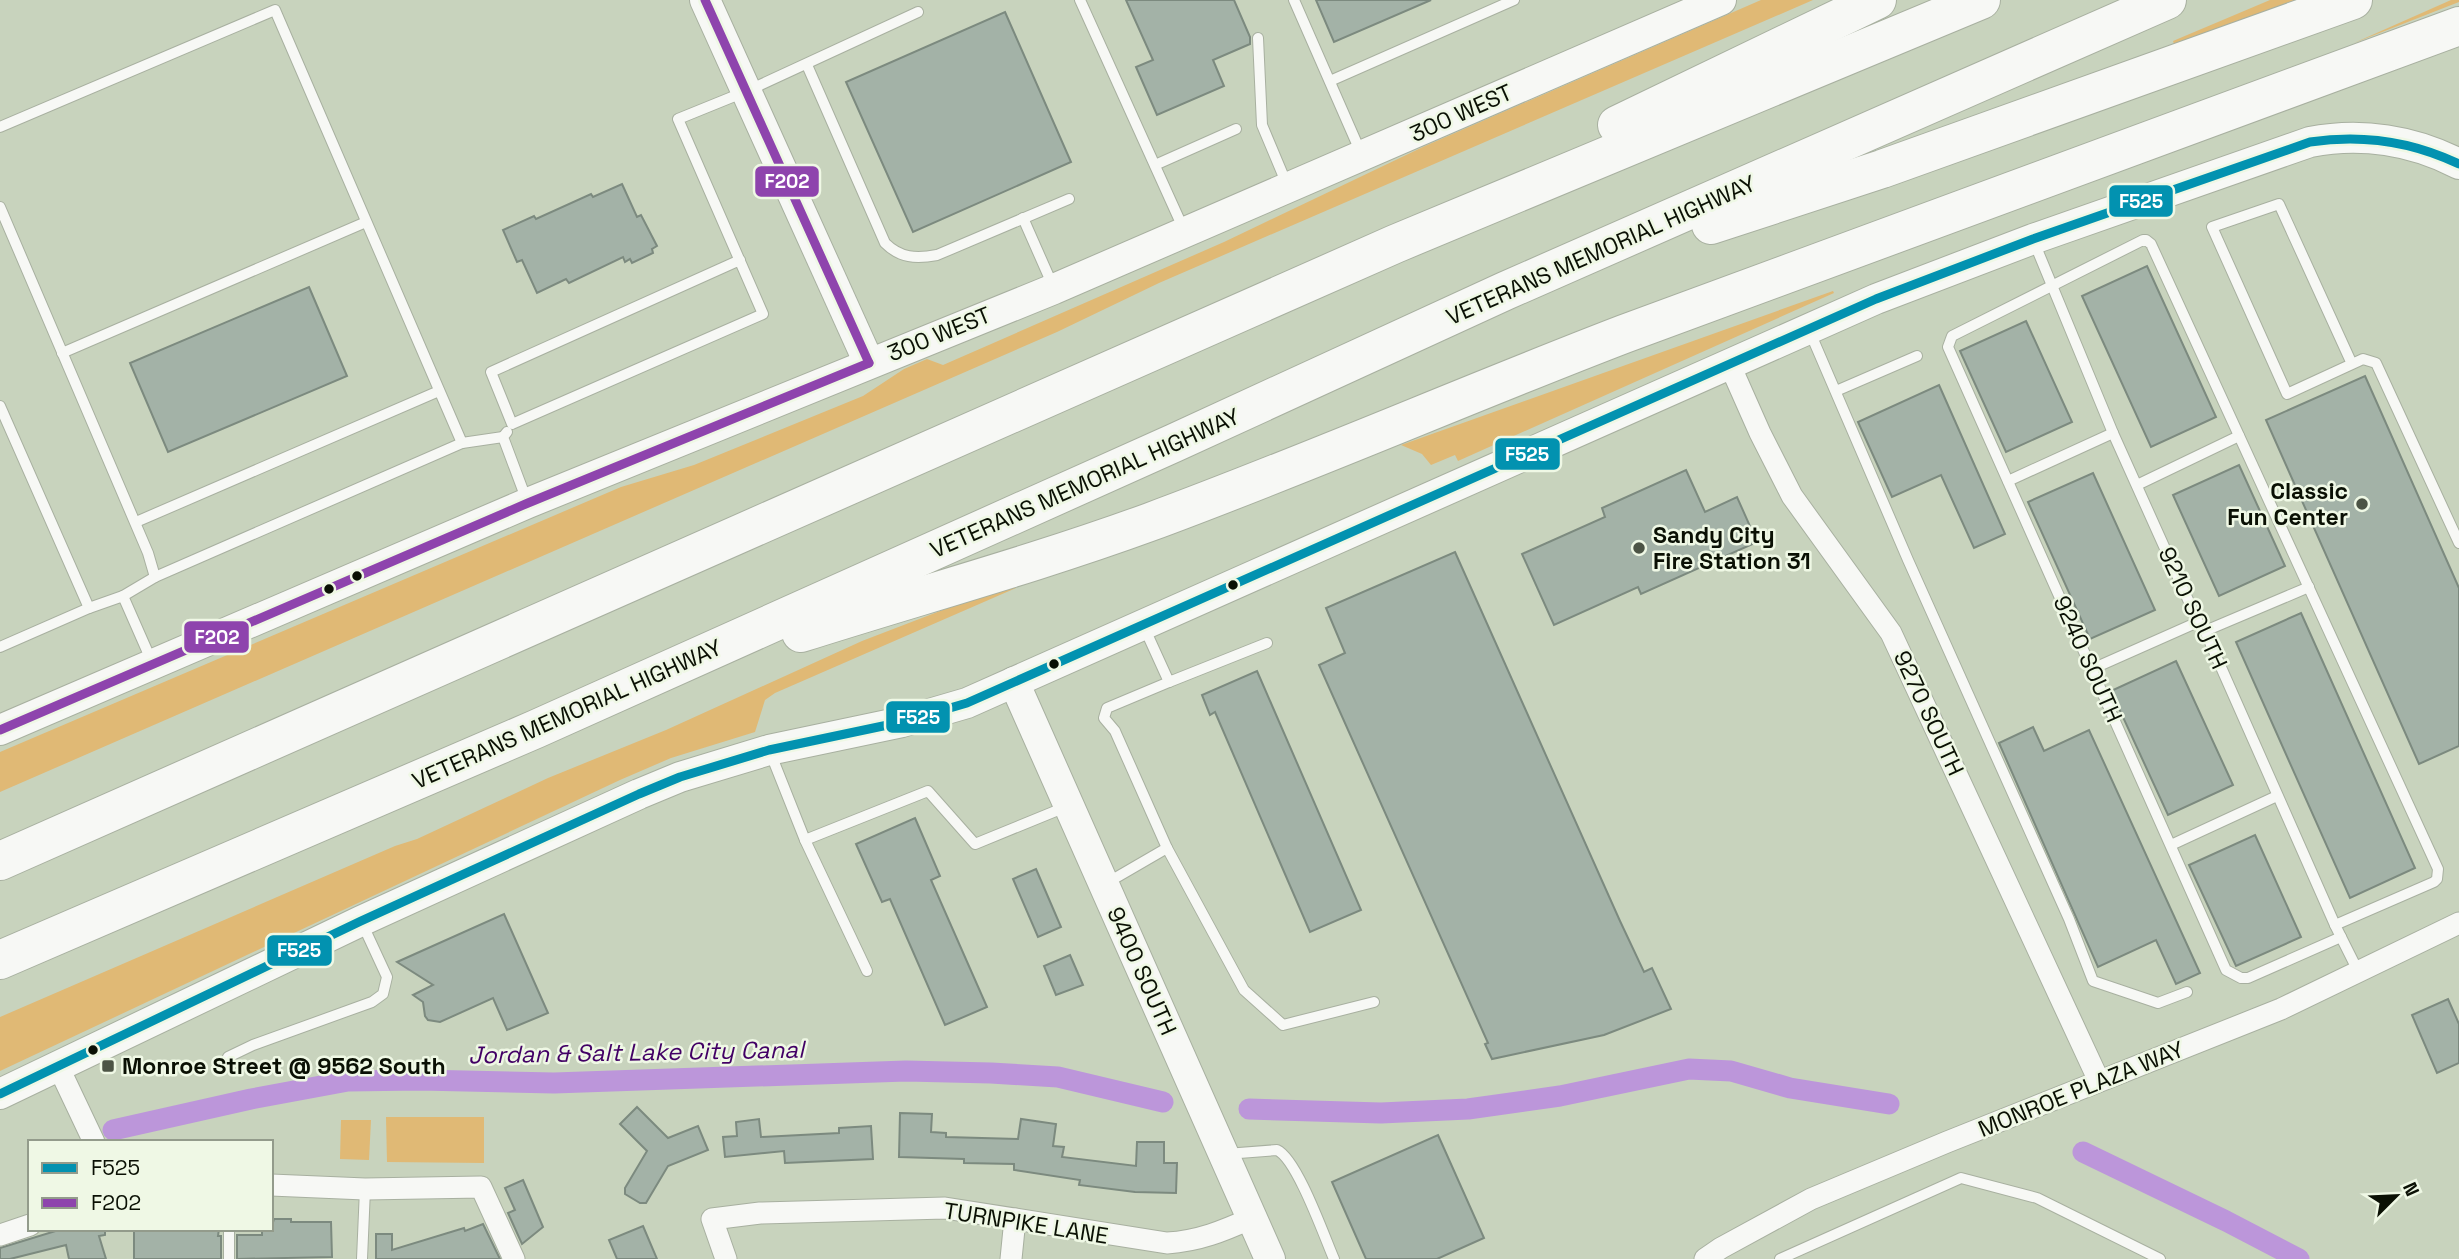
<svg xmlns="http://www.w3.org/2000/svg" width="2459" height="1259" font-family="'Space Grotesk',sans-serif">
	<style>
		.green { fill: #e0b975 }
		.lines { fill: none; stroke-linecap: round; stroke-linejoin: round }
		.canal { stroke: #bc96da; stroke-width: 21 }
		.building { fill: #a3b2a7; stroke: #7c8a7f; stroke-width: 2 }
		.lane-casing { stroke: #a8b0a0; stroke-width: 12 }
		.street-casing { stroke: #a8b0a0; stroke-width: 23 }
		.secondary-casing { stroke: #a8b0a0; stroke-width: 32 }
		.highway-casing { stroke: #a8b0a0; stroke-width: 40 }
		.lane { stroke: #f7f8f5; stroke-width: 10 }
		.street { stroke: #f7f8f5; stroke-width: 21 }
		.secondary { stroke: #f7f8f5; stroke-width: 30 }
		.highway { stroke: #f7f8f5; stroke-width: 38 }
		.bus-1-casing { stroke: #eff8e5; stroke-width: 14 }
		.bus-2-casing { stroke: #eff8e5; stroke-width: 14 }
		.bus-1 { stroke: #0292b0; stroke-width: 9 }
		.bus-2 { stroke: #8e44ad; stroke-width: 9 }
		.poi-dot { fill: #4c5445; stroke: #eff8e5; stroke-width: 2.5 }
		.bus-dot { fill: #0a1004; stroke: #eff8e5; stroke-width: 2.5 }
		.labels { text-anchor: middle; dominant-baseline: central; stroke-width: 5; stroke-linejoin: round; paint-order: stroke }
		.street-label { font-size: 23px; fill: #0a1004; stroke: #eff8e5 }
		.poi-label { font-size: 23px; font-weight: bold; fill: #0a1004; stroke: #eff8e5; text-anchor: start }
		.water-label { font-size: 24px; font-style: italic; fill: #420065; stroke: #eff8e5 }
		.line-badge { stroke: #eff8e5; stroke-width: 2.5 }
		.badge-label { font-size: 19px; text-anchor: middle; font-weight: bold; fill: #fff }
	</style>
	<rect width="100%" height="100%" fill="#c8d3bd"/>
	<g class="green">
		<path d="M1761,0H1813L1159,283L1057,332L0,792V752L621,487L694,465L863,396L904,369L927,359L943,365L1224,242L1425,146Z"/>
		<path d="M2270,0H2296L2283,4L2284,8L2174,44L2173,41Z"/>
		<path d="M2451,0H2459V2L2354,43Z"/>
		<path d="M1833,291L1834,293L1458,461L1455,455L1431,465L1422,454L1401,445Z"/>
		<path d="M1013,583L1016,588L775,693L765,700L755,732L671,758L620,780L0,1071V1017L395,846L417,839L548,778L666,730L862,641Z"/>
		<path d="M386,1117H484V1163L387,1162Z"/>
		<path d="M341,1120H371L369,1160L340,1159Z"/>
	</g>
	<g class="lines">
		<g class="canal">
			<path d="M1249,1109L1381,1113L1468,1109L1560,1096L1689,1069L1731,1071L1790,1088L1889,1104"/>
			<path d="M113,1130L251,1099L348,1081L420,1080L554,1083L906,1071L991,1073L1058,1077L1163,1102"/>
			<path d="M2083,1152L2226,1221L2299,1259"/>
		</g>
	</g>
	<g class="building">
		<path d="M1126,0H1234L1250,37V44L1213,60L1224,86L1157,115L1136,67L1153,60Z"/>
		<path d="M1316,0H1431L1334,42Z"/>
		<path d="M1005,12L1071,162L913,232L846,82Z"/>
		<path d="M622,184L637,217L641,215L657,246L652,249L653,253L632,263L630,259L625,262L623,257L569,283L566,279L537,293L522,260L517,262L503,230L534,216L536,219L591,194L593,197Z"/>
		<path d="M2147,266L2216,417L2151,447L2082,296Z"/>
		<path d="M309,287L347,376L168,452L130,363Z"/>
		<path d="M2026,321L2072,422L2006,452L1960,351Z"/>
		<path d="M2365,376L2459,588V746L2419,764L2266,420Z"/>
		<path d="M1939,385L2005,534L1974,548L1941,475L1892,497L1858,422Z"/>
		<path d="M2239,465L2285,566L2219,596L2173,495Z"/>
		<path d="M1686,470L1705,512L1737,497L1757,542L1641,594L1638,587L1554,625L1522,554L1605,517L1602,508Z"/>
		<path d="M2093,473L2155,610L2090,639L2028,502Z"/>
		<path d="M1455,552L1620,921L1644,972L1652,968L1671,1009L1604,1035L1492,1059L1485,1044L1488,1043L1319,665L1345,653L1326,608Z"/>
		<path d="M2301,613L2415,868L2350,898L2236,642Z"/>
		<path d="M2176,661L2233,785L2168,815L2111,691Z"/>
		<path d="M1257,671L1361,910L1310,932L1215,712L1210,715L1202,695Z"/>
		<path d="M2033,727L2044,751L2089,730L2200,973L2176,984L2156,940L2098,967L1999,743Z"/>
		<path d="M915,818L940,876L931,880L987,1007L945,1025L890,899L882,902L856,844Z"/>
		<path d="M2255,835L2301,937L2236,966L2189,865Z"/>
		<path d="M1036,869L1061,927L1038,937L1013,879Z"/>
		<path d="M504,914L548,1013L507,1030L493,998L440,1022L428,1020L425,1016L423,1002L413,995L433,985L397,962Z"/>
		<path d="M1070,955L1083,985L1056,995L1044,966Z"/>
		<path d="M2448,999L2459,1024V1063L2437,1073L2412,1015Z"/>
		<path d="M637,1107L668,1138L698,1126L708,1150L668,1166L646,1203H640L625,1194V1188L647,1151L620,1124Z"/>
		<path d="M900,1113L932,1114L931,1132L946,1133V1137L1018,1139L1021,1119L1056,1124L1053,1146L1064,1147L1062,1157L1136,1166L1137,1142H1164V1163H1177L1176,1193L1135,1192L1079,1185L1080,1180L1014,1170V1164L964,1163V1159L899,1157Z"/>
		<path d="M759,1119L761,1137L839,1133V1128L871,1126L873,1159L785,1163L784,1151L725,1157L723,1137L737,1136L736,1122Z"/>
		<path d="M1438,1135L1484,1238L1437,1259H1366L1332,1182Z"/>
		<path d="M523,1180L543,1227L522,1244L508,1213L515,1210L505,1188Z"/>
		<path d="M274,1219H291V1222H331L332,1257L237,1259V1235H262V1229H271Z"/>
		<path d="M483,1224L500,1259H376V1234H392V1250L464,1228L465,1231Z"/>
		<path d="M643,1226L657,1259H617L609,1240Z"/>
		<path d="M62,1229H105V1235L99,1236L106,1259H69L66,1245L10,1259H0V1248Z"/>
		<path d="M134,1229H219L218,1236H221V1259H134Z"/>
	</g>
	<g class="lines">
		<g class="lane-casing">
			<g id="lane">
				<path d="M1080,0L1184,230"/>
				<path d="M1294,0L1361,153"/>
				<path d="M1258,38L1262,125L1288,187"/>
				<path d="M807,65L885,243C900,258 916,259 937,255L1069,199"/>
				<path d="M1330,81L1514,0"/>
				<path d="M0,127L275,10L462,443L503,437"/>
				<path d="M1155,165L1236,129"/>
				<path d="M0,207L148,553L155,577L123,596"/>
				<path d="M1023,218L1053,286"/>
				<path d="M2034,242L2113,433L2198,622L2205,631L2335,925L2359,973"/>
				<path d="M740,260L491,372L512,424L763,314L678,119L747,91L918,12"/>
				<path d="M1809,330L1908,560L2069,919L2093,981L2158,1003L2187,992"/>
				<path d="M62,353L366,222"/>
				<path d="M2352,364L2279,204L2212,227L2287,394L2363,359L2376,363L2459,543"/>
				<path d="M1836,391L1917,356"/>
				<path d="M0,406L89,608"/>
				<path d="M507,432L503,437L527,501"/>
				<path d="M2008,481L2113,433"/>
				<path d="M2137,485L2239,436"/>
				<path d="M136,522L439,391"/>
				<path d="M155,577L462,443"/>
				<path d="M1144,627L1169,682L1267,643"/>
				<path d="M2205,631L2309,587"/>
				<path d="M0,647L89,608L123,596L152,662"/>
				<path d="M2092,669L2198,622"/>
				<path d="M770,752L805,840L928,791L975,844L1068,806"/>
				<path d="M805,840L867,971"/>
				<path d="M2171,845L2277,796"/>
				<path d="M1167,848L1244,990L1283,1025L1374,1002"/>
				<path d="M1105,884L1167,848L1115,731L1104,718L1107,708L1169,682"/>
				<path d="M2335,925L2434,882L2437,879L2438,869L2151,244L2146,240H2143L1952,336L1948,347L2226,970L2241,978H2248L2341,937"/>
				<path d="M228,1057L253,1045L372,1002L383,994L387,977L362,923"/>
				<path d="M1226,1154L1277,1150C1297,1159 1324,1236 1334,1259"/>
				<path d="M229,1259V1229"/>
				<path d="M362,1259L365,1189"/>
				<path d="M1780,1259L1961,1178L2037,1198L2160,1259"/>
			</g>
		</g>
		<g class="street-casing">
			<g id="street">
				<path d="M1729,363L1760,433L1792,496L1891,633L2099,1081"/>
				<path d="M58,1066L94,1142"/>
				<path d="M271,1185L365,1189L481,1187L514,1259"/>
				<path d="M0,1235L30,1225"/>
				<path d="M726,1259L712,1219L760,1213L945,1208L1167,1243C1199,1241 1223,1231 1252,1218"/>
				<path d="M1011,1259L1015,1219"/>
				<path d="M1705,1259L1721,1248L1811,1199L1947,1142L2281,1009L2459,923"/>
			</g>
		</g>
		<g class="secondary-casing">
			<g id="secondary">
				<path d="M705,0L869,363"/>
				<path d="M1014,682L1270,1259"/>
				<path d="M0,730L528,503L1054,289L1721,0"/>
				<path d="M0,1094L361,921L639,794L680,777L769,750L902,722L967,703L1876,299L2033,239L2310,142C2361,132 2413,140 2459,164"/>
			</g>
		</g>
		<g class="highway-casing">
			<g id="highway">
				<path d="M1617,125L1877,0"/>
				<path d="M1711,225L1882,169L2353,0"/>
				<path d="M801,633C917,596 1035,564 1150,522C1310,463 1465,395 1624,334L2459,26"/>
				<path d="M0,861L1395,244L1981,0"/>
				<path d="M0,960L536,729L1174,443L1505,291L2167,0"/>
			</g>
		</g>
		<use href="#lane" class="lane"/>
		<use href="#street" class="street"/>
		<use href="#secondary" class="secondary"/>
		<use href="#highway" class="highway"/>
		<g class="bus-1-casing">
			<path id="bus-1" d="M0,1094L361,921L639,794L680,777L769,750L902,722L967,703L1876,299L2033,239L2310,142C2363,134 2411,141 2459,164"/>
		</g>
		<g class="bus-2-casing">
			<g id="bus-2">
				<path d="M705,0L869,363"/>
				<path d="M0,730L528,503L869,363"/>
			</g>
		</g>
		<use href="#bus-1" class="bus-1"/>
		<use href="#bus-2" class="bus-2"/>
	</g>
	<g class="poi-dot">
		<circle cx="2362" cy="504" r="7"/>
		<circle cx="1639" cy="548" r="7"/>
		<rect x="101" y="1059" width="14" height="14" rx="3.5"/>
	</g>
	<g class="bus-dot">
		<circle cx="357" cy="576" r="6"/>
		<circle cx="1233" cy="585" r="6"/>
		<circle cx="329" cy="589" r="6"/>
		<circle cx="1054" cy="664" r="6"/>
		<circle cx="93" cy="1050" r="6"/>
	</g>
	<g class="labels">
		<g class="street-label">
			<text transform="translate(1461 113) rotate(-24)">300 WEST</text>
			<text transform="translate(1601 250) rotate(-24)">VETERANS MEMORIAL HIGHWAY</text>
			<text transform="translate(939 334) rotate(-22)">300 WEST</text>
			<text transform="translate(1085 483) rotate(-24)">VETERANS MEMORIAL HIGHWAY</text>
			<text transform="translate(2193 608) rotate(65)">9210 SOUTH</text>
			<text transform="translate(2088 659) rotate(66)">9240 SOUTH</text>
			<text transform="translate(1929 713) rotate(65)">9270 SOUTH</text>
			<text transform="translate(567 714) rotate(-24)">VETERANS MEMORIAL HIGHWAY</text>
			<text transform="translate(1142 971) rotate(66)">9400 SOUTH</text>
			<text transform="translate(2081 1089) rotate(-22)">MONROE PLAZA WAY</text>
			<text transform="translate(1026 1223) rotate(9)">TURNPIKE LANE</text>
		</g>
		<g class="poi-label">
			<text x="2348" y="491" text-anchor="end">Classic<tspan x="2348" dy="26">Fun Center</tspan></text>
			<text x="1653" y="535">Sandy City<tspan x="1653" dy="26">Fire Station 31</tspan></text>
			<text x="122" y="1066">Monroe Street @ 9562 South</text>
		</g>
		<g class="water-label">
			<text transform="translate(636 1052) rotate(-1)">Jordan &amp; Salt Lake City Canal</text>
		</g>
	</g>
	<g class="line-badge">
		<rect x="754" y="165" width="66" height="33" rx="7" fill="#8e44ad"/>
		<rect x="2108" y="184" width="66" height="34" rx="7" fill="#0292b0"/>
		<rect x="1494" y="437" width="67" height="34" rx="7" fill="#0292b0"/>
		<rect x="183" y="620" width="67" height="34" rx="7" fill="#8e44ad"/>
		<rect x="885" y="700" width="66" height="34" rx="7" fill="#0292b0"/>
		<rect x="266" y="934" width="67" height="33" rx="7" fill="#0292b0"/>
	</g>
	<g class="badge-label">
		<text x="787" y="188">F202</text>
		<text x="2141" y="208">F525</text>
		<text x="1527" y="461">F525</text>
		<text x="217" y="644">F202</text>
		<text x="918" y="724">F525</text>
		<text x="299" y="957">F525</text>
	</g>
	<rect x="28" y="1140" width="245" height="91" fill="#eff8e5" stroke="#939b8b" stroke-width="2"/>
	<rect x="42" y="1163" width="35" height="10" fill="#0292b0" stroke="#939b8b" stroke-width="2"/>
	<text x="91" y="1175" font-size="21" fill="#0a1004">F525</text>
	<rect x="42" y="1198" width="35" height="10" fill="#8e44ad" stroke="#939b8b" stroke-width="2"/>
	<text x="91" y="1210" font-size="21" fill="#0a1004">F202</text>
	<g transform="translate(2396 1196) rotate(66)" stroke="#eff8e5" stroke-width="5" paint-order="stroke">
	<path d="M0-5L12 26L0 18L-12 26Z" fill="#0a1004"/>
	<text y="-10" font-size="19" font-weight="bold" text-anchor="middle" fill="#0a1004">N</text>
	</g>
</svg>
